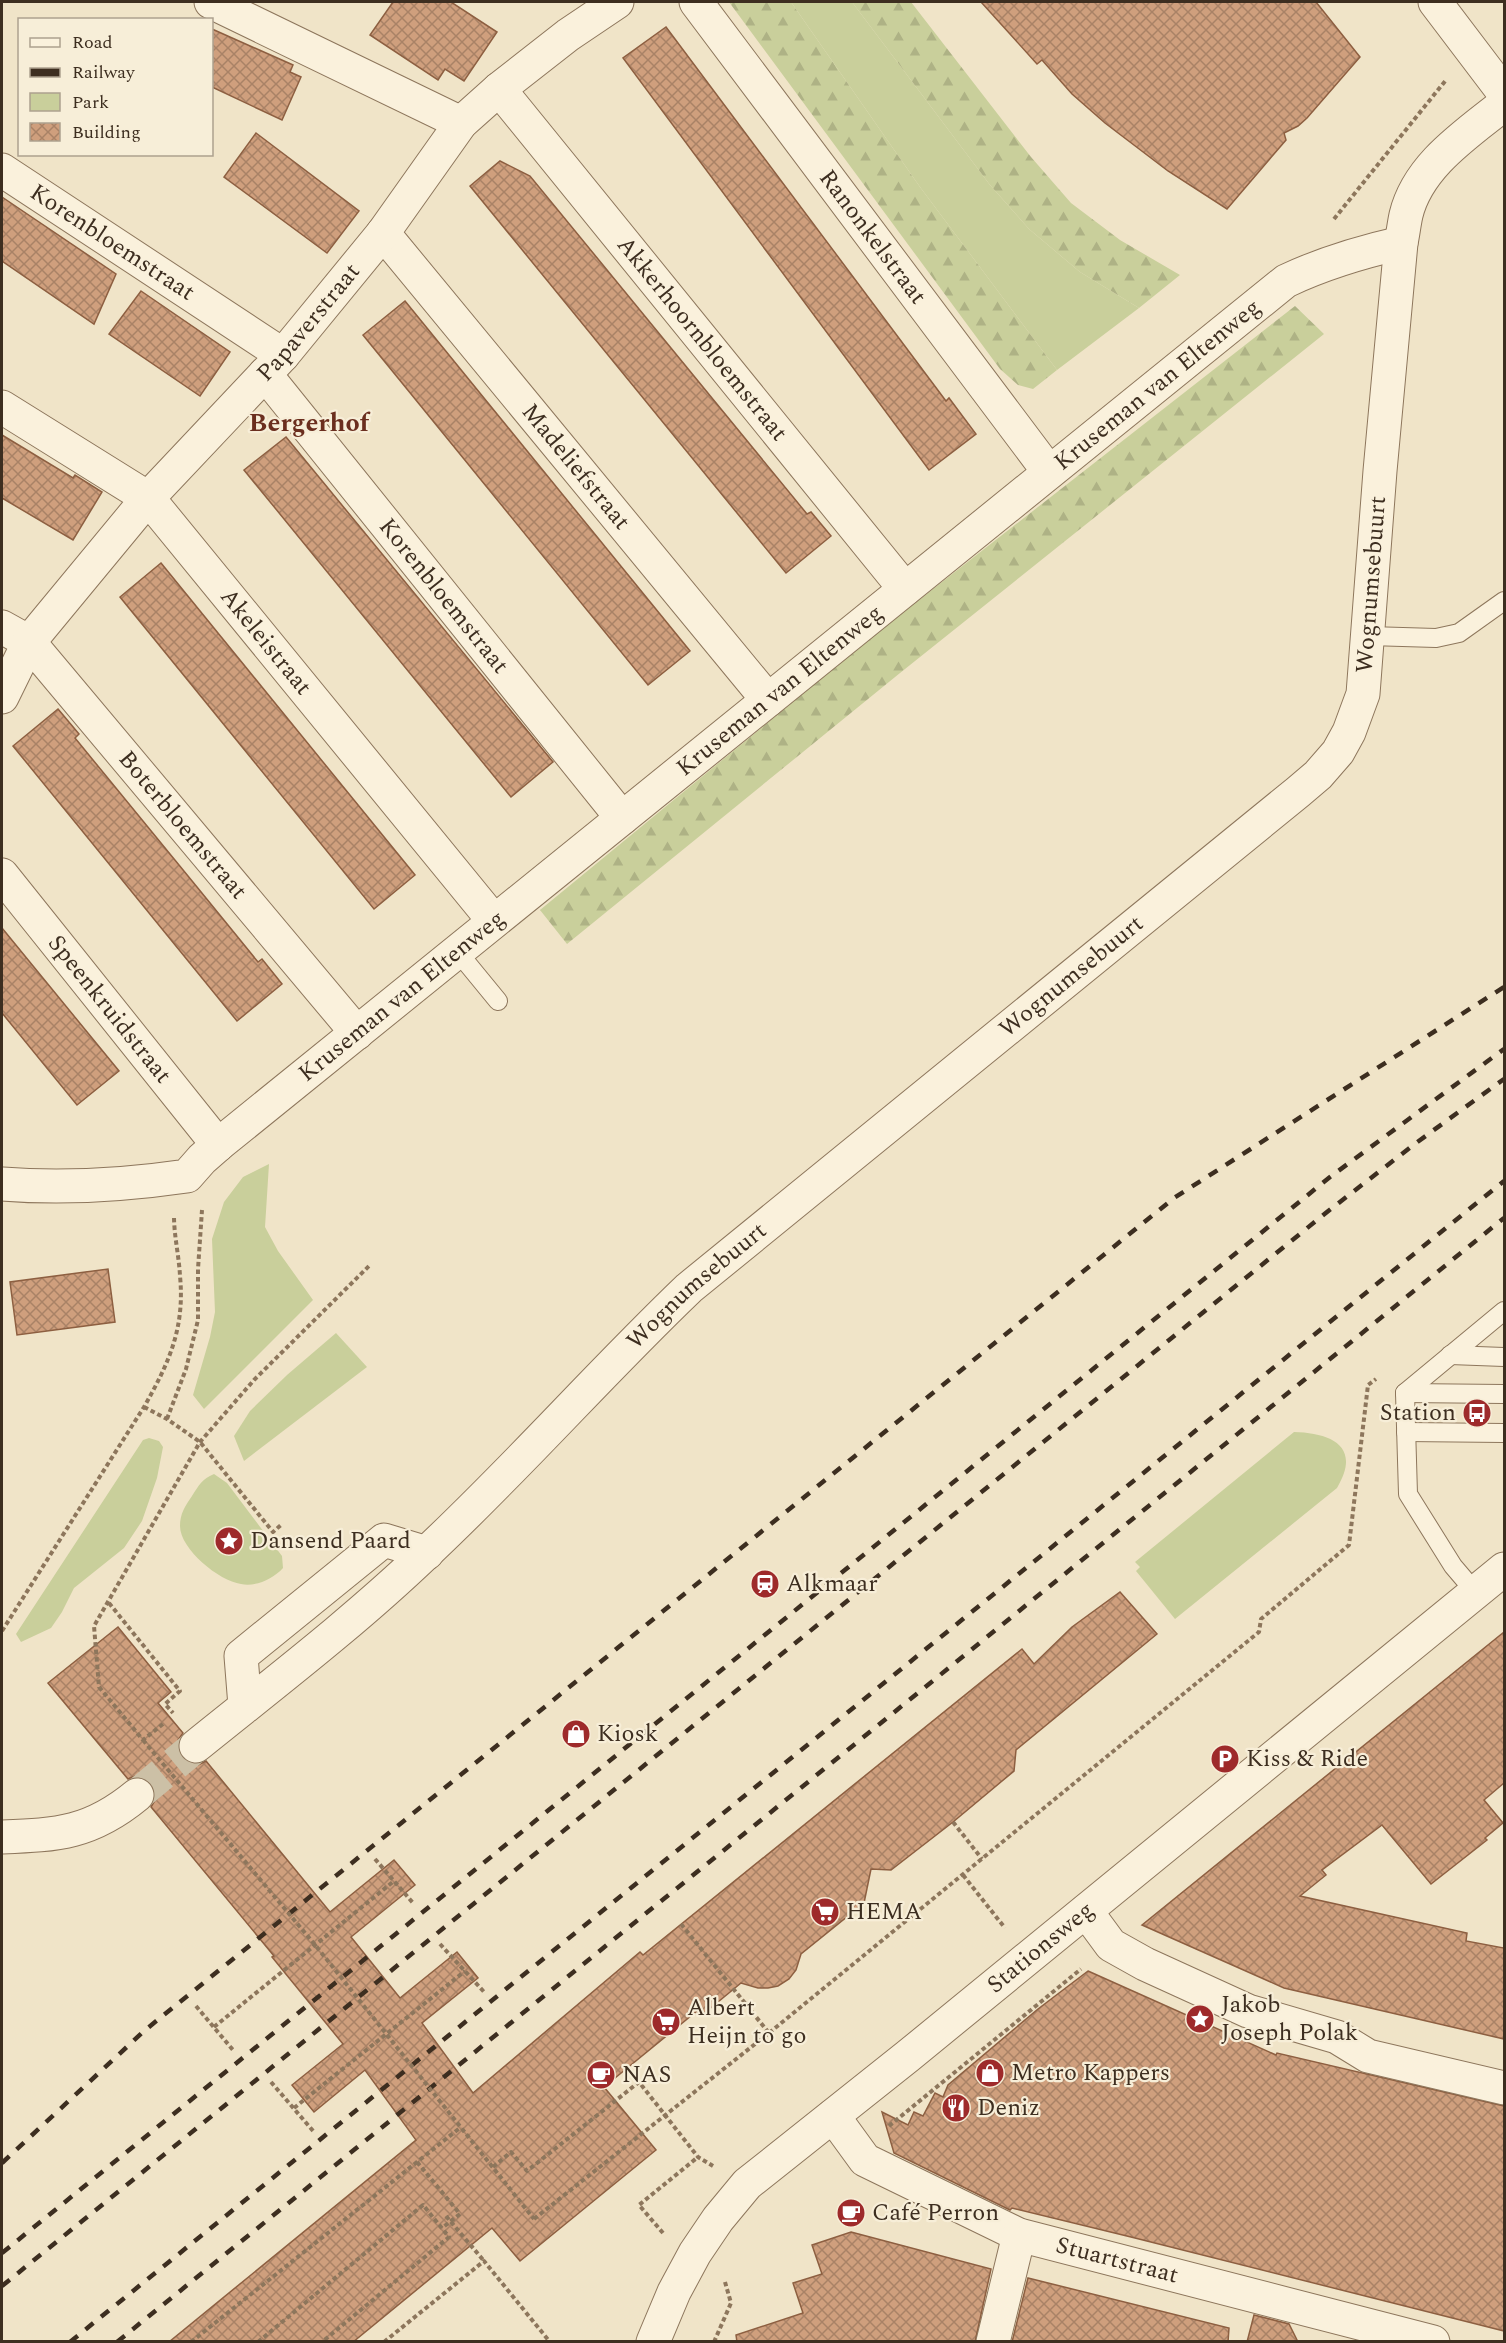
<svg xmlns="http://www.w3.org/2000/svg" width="1506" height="2343" font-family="Spectral,serif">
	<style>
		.green { fill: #c9cf9b }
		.forest { fill: url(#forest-firs) }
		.building { fill: url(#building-cross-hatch); stroke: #8d5f41; stroke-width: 1.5 }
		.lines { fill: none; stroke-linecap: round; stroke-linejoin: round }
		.tertiary-tunnel { stroke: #ccc0a6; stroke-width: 33; stroke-dasharray: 33 16; stroke-linecap: butt }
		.service-casing { stroke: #8d765c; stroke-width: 20 }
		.minor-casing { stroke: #8d765c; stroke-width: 35 }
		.tertiary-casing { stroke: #8d765c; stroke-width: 35 }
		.path { stroke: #8d765c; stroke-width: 4; stroke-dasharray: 4.5 3; stroke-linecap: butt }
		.service { stroke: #faf1dc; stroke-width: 18 }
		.minor { stroke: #faf1dc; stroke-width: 33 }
		.tertiary { stroke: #faf1dc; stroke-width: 33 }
		.rail { stroke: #3d2e20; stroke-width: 4.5; stroke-dasharray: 10 10; stroke-linecap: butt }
		.path-bridge { stroke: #8d765c; stroke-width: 4; stroke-dasharray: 4.5 3; stroke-linecap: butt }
		.labels { text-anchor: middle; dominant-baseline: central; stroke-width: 4.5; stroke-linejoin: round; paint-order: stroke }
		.street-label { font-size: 24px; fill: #3d2e20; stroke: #f7eed8 }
		.poi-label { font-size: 24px; fill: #3d2e20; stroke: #f7eed8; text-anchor: start }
		.neighbourhood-label { font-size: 26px; font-weight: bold; fill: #6b2e1e; stroke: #f7eed8 }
	</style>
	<defs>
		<pattern id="forest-firs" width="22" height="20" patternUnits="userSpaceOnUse" patternTransform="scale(1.5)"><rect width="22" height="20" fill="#c9cf9b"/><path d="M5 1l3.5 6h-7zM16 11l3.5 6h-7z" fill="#aeb285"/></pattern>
		<pattern id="building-cross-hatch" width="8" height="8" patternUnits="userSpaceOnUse" patternTransform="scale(1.5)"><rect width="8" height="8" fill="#cf9f7d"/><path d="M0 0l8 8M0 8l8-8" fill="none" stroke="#a98266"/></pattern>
	</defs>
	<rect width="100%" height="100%" fill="#f0e4c8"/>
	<g class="green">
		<path d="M791,2H852L990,185L1029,229L1080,272L1139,308L1057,370L920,187Z"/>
		<path d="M269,1164L265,1227L278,1251L313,1300L204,1409L193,1395L210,1337L215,1312L212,1239L224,1202L243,1177Z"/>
		<path d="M336,1333L367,1367L244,1461L234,1436L250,1411L287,1375Z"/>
		<path d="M1294,1432C1331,1433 1362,1446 1337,1488L1175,1619L1136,1571L1140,1567L1135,1562Z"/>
		<path d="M149,1438L159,1441L163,1447L157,1478L142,1521L124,1548L74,1588L62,1612L51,1628L21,1642L16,1634L143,1440Z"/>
		<path d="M214,1474L227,1483L282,1556L283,1568C273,1579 256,1587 241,1584C219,1581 180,1549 180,1526C180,1514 185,1506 192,1496C199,1485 202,1479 214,1474Z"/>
	</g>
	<g class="forest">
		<path d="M729,2H791L920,187L1057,370L1033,389L1018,385L1000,369Z"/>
		<path d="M852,2H911L1031,157L1071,203L1120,240L1180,275L1139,308L1080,272L1029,229L990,185Z"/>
		<path d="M1295,306L1324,334L900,673L567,944L540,910L873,636Z"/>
	</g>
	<g class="building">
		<path d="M393,2H451L497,32L464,81L445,69L438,80L370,35Z"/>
		<path d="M981,2H1316L1360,57L1307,118L1298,126L1284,133L1286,140L1227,209L1168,171L1105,123L1072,94L1042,60L1037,64Z"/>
		<path d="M666,27L946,401L949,398L976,434L929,470L623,58Z"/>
		<path d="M212,29L293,65L290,72L301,77L282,120L212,87Z"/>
		<path d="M256,133L359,211L327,253L224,177Z"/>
		<path d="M500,161L530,176L807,514L811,512L831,536L786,573L470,186Z"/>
		<path d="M2,197L116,274L94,324L2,261Z"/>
		<path d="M141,291L230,352L200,396L109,334Z"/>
		<path d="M405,301L690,651L648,685L363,335Z"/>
		<path d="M2,435L73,478L75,475L102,492L73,540L2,498Z"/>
		<path d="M286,437L553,762L511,797L244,470Z"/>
		<path d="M161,563L415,875L374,909L120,597Z"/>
		<path d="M58,709L79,734L75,738L197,887L258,962L262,959L282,984L237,1021L13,746Z"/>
		<path d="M2,928L119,1071L77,1105L2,1013Z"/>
		<path d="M108,1269L115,1322L17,1335L10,1282Z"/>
		<path d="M1120,1592L1157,1634L1016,1750L1014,1771L953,1822L891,1870L871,1869L864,1903L801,1954L796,1970L789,1979L778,1986L768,1988H758L741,1983L701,2016L697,2011L604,2087L656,2150L520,2261L492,2228L353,2342H169L416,2140L365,2070L314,2112L292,2085L343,2044L272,1957L274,1956L151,1807L154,1802L156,1793L152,1783L144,1778L135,1776L128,1779L48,1683L118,1627L171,1692L158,1703L183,1733L178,1740L177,1748L181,1757L190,1764L198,1765L206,1761L330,1912L394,1860L415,1885L351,1937L400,1998L457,1952L478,1978L422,2023L473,2093L640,1952L643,1955L1022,1649L1034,1664L1072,1627Z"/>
		<path d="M1504,1632V1783L1484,1800L1503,1823L1485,1838L1487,1840L1431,1884L1382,1825L1322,1870L1326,1875L1300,1896L1467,1933L1466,1941L1504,1948V2039L1284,1988L1142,1925Z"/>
		<path d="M1088,1971L1276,2055L1277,2053L1504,2106V2331L1131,2237L1012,2208L1010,2210L894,2153L882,2112L908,2125L914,2112L923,2116L935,2093L943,2097L948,2085L1038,2009Z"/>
		<path d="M851,2232L991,2269L975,2342H737L736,2335L803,2313L793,2283L822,2274L812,2245Z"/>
		<path d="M1028,2278L1229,2328L1228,2342H1012Z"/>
		<path d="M1254,2315L1289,2324L1298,2342H1247Z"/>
	</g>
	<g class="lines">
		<path class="tertiary-tunnel" d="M137,1795L196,1746"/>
		<g class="service-casing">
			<g id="service">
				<path d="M1369,636L1436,638L1459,633L1504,601"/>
				<path d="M457,951L498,1001"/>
				<path d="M1450,1355L1504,1357"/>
				<path d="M1405,1393L1408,1494L1453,1566L1476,1593"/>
				<path d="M1405,1393L1504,1311"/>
				<path d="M1405,1393L1504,1394"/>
				<path d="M1406,1432L1504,1433"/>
			</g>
		</g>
		<g class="minor-casing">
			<g id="minor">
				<path d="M211,2L461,123"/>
				<path id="s1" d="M696,2L1049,472"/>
				<path d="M1435,2L1504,93"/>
				<path id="s2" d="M499,89L905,589"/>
				<path id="s3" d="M2,170L283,355"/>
				<path id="s4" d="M383,233L768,700"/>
				<path id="s5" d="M265,374L622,818"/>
				<path id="s6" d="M2,407L148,498L494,921"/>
				<path id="s7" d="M2,627L29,642L357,1033"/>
				<path id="s8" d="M2,697L29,642L148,498L283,355L383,233L461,123L499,89L568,35L617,2"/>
				<path id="s9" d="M2,875L218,1145"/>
				<path id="s10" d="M2,1184C64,1189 125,1185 187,1176L202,1159L218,1145L1286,281C1324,263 1361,252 1401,243"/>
				<path d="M245,1706L241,1656L384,1540L427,1553"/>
				<path d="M1086,1911L1111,1945L1145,1964L1248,2011L1337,2037L1368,2056L1504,2088"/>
				<path id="s11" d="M833,2116L865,2160L1019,2235L1433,2342"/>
				<path id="s12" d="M653,2342L674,2292L695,2253L718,2219L747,2184L908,2056L1504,1569"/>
				<path d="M993,2342L1019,2235"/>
			</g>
		</g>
		<g class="tertiary-casing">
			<g id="tertiary">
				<path id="s13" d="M196,1746C274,1683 354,1622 426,1553C517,1468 599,1374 689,1288L1298,792L1318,775L1338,752L1349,732L1363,694L1380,471L1401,243C1403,234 1404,224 1406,215C1418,165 1467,134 1504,104"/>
				<path d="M2,1837C58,1835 91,1833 137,1795"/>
			</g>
		</g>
		<g class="path">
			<path d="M1334,219L1446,80"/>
			<path d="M144,1407L167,1419L200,1442L273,1532L282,1524"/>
			<path d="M167,1419L186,1369L198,1320V1269L202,1210"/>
			<path d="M109,1603L180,1691L165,1704L173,1713"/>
			<path d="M2,1631L144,1407C169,1363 185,1328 180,1276C179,1256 174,1236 174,1216"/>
			<path d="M163,1724L143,1740L99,1687L94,1626L200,1442L254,1380L371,1264"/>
			<path d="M953,1822L982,1859"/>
			<path d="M375,1859L413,1903"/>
			<path d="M963,1875L1005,1928"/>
			<path d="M681,1924L769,2033"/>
			<path d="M440,1944L485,1993"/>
			<path d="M196,2006L233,2050"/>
			<path d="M214,2027L394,1881"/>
			<path d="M271,2082L314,2132"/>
			<path d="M294,2108L465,1971"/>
			<path d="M889,2126L1081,1969"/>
			<path d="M417,2162L460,2214L442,2228"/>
			<path d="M493,2167L511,2152L527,2171L639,2082L698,2157L713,2166"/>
			<path d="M446,2216L484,2261"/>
			<path d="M534,2219L769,2033L1259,1632L1261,1619L1349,1545L1368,1385L1376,1379"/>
			<path d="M663,2233L639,2205L698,2157"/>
			<path d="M191,2342L461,2127"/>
			<path d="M258,2342L423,2205L449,2237L322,2342"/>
			<path d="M384,2342L484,2261L550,2342"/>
			<path d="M714,2342L731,2303L725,2282"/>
		</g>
		<use href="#service" class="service"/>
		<use href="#minor" class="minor"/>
		<use href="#tertiary" class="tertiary"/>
		<g class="rail">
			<path d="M2,2163L144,2031L1174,1198L1504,987"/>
			<path d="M2,2253L1330,1177L1504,1049"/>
			<path d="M2,2286L1327,1212L1416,1143L1504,1079"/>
			<path d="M70,2342L1504,1181"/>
			<path d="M117,2342L1504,1218"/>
		</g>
		<path class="path-bridge" d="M143,1740L316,1946L534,2219"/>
	</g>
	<defs>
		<g id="bus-disc" transform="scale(1.5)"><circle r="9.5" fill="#9e2a2b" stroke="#f7eed8"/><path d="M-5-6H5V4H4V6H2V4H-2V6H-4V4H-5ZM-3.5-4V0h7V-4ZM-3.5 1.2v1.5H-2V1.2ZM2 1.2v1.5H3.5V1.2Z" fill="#fff"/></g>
		<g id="sight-disc" transform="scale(1.5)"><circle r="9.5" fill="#9e2a2b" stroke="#f7eed8"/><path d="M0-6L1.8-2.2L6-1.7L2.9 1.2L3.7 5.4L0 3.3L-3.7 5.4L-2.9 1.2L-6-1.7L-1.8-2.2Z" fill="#fff"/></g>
		<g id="station-disc" transform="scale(1.5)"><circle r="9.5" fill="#9e2a2b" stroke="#f7eed8"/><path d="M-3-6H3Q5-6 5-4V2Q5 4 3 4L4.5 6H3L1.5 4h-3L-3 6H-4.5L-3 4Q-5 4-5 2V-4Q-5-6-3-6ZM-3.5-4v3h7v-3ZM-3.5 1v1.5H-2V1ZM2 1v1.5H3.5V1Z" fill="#fff"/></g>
		<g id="shop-disc" transform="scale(1.5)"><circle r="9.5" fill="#9e2a2b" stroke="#f7eed8"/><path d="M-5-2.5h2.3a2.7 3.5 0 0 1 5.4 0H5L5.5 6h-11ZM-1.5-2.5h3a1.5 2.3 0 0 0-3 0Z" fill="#fff"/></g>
		<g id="parking-disc" transform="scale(1.5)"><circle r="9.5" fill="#9e2a2b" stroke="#f7eed8"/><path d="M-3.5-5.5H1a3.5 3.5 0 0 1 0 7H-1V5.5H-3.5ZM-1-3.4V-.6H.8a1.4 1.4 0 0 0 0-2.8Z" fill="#fff"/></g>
		<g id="supermarket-disc" transform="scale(1.5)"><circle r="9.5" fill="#9e2a2b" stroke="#f7eed8"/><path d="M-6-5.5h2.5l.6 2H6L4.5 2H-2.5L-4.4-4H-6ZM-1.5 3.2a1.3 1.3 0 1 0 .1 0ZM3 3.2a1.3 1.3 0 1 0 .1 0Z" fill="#fff"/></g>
		<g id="cafe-disc" transform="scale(1.5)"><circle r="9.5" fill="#9e2a2b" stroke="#f7eed8"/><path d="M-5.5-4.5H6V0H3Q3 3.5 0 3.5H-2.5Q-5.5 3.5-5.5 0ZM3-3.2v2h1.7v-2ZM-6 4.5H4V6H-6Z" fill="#fff"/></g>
		<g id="restaurant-disc" transform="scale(1.5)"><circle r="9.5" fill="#9e2a2b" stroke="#f7eed8"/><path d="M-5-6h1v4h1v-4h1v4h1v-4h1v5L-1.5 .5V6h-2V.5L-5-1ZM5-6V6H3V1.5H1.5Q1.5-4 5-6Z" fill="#fff"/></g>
	</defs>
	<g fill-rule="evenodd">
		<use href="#bus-disc" x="1477" y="1413"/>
		<use href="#sight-disc" x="229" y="1541"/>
		<use href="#station-disc" x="765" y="1584"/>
		<use href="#shop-disc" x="576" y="1734"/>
		<use href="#parking-disc" x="1225" y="1759"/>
		<use href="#supermarket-disc" x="825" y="1912"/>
		<use href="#sight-disc" x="1200" y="2019"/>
		<use href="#supermarket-disc" x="666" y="2022"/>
		<use href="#shop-disc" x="990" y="2073"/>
		<use href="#cafe-disc" x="601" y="2075"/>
		<use href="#restaurant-disc" x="956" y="2108"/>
		<use href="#cafe-disc" x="851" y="2213"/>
	</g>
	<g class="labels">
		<g class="street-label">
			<text stroke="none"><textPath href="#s1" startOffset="294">Ranonkelstraat</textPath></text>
			<text stroke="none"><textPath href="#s3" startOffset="132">Korenbloemstraat</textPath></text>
			<text stroke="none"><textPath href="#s8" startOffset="486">Papaverstraat</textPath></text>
			<text stroke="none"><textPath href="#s2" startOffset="322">Akkerhoornbloemstraat</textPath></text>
			<text stroke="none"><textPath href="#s10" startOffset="1438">Kruseman van Eltenweg</textPath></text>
			<text stroke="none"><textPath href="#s4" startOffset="303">Madeliefstraat</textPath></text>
			<text stroke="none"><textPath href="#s13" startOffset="1689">Wognumsebuurt</textPath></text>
			<text stroke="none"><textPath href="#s5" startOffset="285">Korenbloemstraat</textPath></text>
			<text stroke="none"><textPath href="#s6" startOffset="358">Akeleistraat</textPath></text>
			<text stroke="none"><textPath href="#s10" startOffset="952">Kruseman van Eltenweg</textPath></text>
			<text stroke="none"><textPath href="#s7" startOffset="270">Boterbloemstraat</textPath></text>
			<text stroke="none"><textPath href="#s13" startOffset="1167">Wognumsebuurt</textPath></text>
			<text stroke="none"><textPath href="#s10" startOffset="466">Kruseman van Eltenweg</textPath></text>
			<text stroke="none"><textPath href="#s9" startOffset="172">Speenkruidstraat</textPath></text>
			<text stroke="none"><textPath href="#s13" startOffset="681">Wognumsebuurt</textPath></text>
			<text stroke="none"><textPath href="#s12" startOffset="562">Stationsweg</textPath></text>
			<text stroke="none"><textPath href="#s11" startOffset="327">Stuartstraat</textPath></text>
		</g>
		<g class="poi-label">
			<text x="1456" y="1413" text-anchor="end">Station</text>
			<text x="250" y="1541">Dansend Paard</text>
			<text x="786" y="1584">Alkmaar</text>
			<text x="597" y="1734">Kiosk</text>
			<text x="1246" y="1759">Kiss &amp; Ride</text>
			<text x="846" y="1912">HEMA</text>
			<text x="1221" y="2005">Jakob<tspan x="1221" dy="28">Joseph Polak</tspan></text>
			<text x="687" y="2008">Albert<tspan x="687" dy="28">Heijn to go</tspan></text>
			<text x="1011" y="2073">Metro Kappers</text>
			<text x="622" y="2075">NAS</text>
			<text x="977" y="2108">Deniz</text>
			<text x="872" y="2213">Café Perron</text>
		</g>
		<g class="neighbourhood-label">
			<text x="309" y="423">Bergerhof</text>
		</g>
	</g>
	<rect width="1506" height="2343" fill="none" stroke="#3d2e20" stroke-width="6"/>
	<rect x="18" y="18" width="195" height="138" fill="#f7eed8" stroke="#ada18e" stroke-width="1.5"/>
	<rect x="30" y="38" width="30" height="9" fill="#faf1dc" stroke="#ada18e" stroke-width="1.5"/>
	<text x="72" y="48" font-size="18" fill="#3d2e20">Road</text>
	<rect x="30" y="68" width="30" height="9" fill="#3d2e20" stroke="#ada18e" stroke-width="1.5"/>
	<text x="72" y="78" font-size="18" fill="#3d2e20">Railway</text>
	<rect x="30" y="93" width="30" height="18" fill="#c9cf9b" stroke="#ada18e" stroke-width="1.5"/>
	<text x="72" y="108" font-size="18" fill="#3d2e20">Park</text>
	<rect x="30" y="123" width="30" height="18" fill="url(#building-cross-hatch)" stroke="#ada18e" stroke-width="1.5"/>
	<text x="72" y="138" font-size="18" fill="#3d2e20">Building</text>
</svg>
